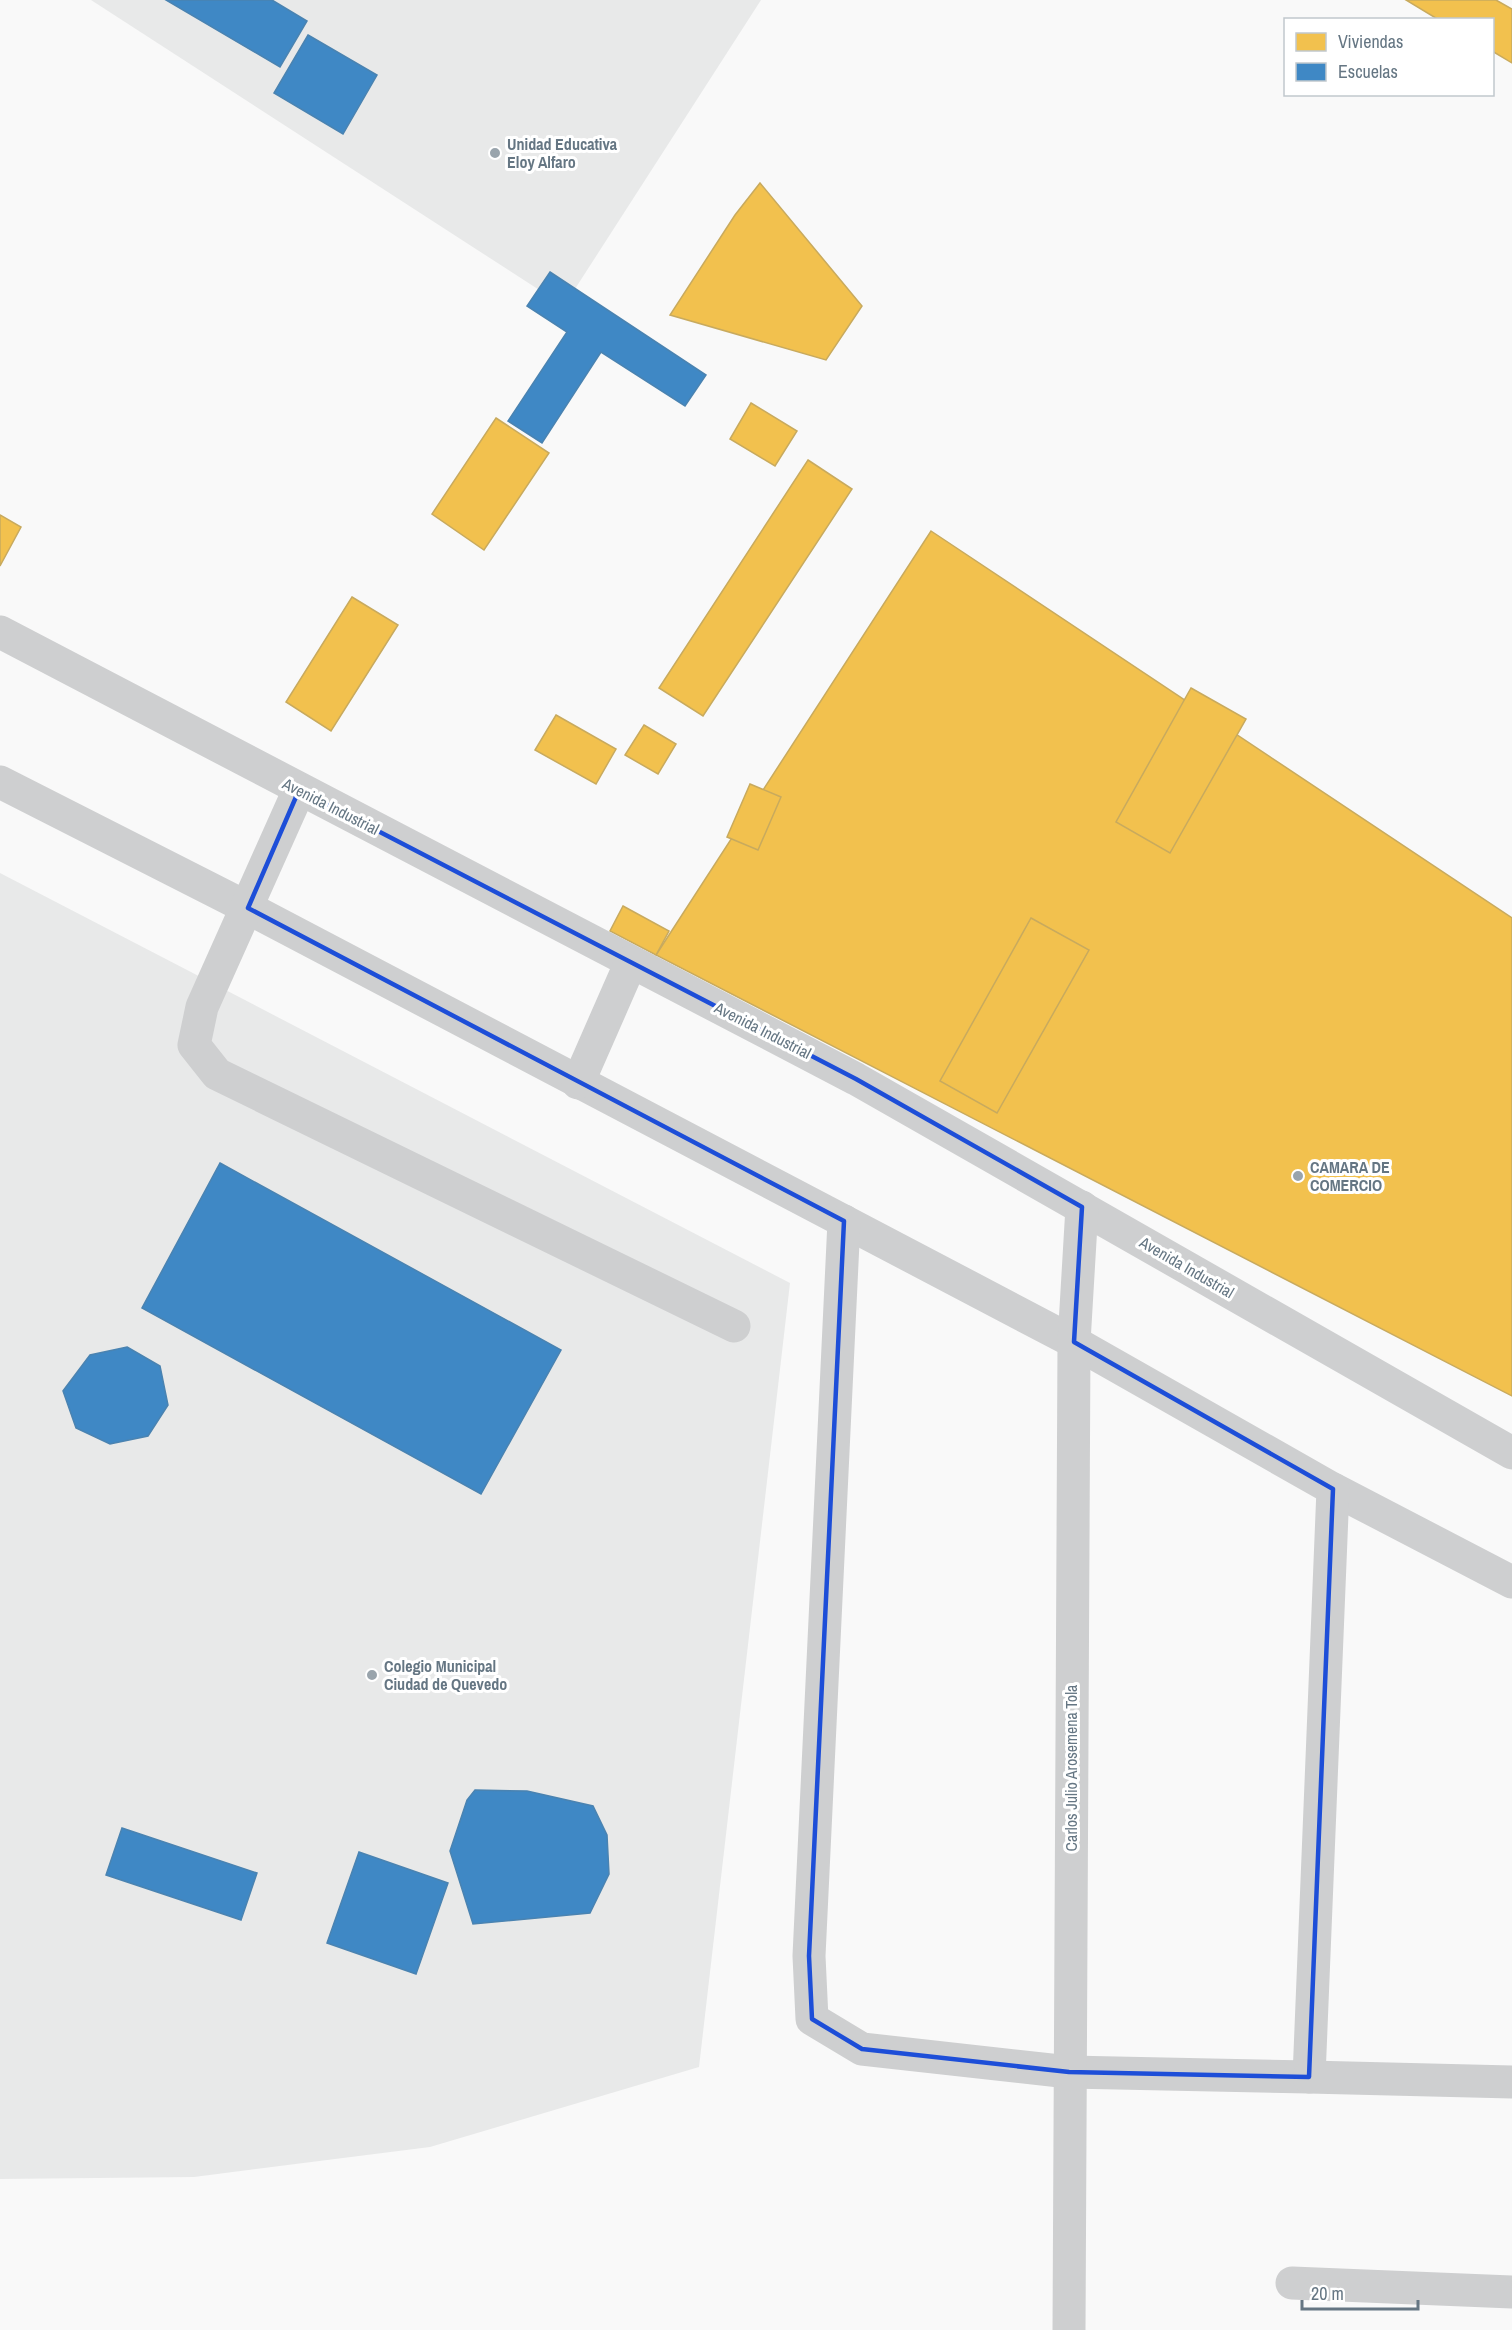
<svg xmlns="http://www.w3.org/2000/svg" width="1512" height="2330" font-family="'Archivo Narrow',sans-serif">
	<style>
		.built { fill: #e8e9e9 }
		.homes { fill: #f2c14e; stroke: #c8aa5e; stroke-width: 1.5 }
		.schools { fill: #3f88c5; stroke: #4a83b1; stroke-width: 1.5 }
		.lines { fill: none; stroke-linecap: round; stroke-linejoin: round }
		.minor { stroke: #cecfd0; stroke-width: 33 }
		.marked { fill: none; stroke: #1d4ed8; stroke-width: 4.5; stroke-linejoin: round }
		.poi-dot { fill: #99a4ac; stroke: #fff; stroke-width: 2 }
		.labels { text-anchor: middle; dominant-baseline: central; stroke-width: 6; stroke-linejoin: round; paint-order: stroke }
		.poi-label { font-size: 16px; font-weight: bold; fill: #657683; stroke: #fff; text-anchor: start }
		.street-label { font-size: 16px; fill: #657683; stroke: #fff }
	</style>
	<rect width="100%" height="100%" fill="#f9f9f9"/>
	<g class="built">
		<path d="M91,0H761L564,306Z"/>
		<path d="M0,873L790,1283L699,2067L430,2147L194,2177L0,2179Z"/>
	</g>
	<g class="homes">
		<path d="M1406,0H1496L1512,9V63L1492,51V20H1439Z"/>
		<path d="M760,183L862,306L826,360L670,315L735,215Z"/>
		<path d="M751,403L797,431L775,466L730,439Z"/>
		<path d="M496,418L549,453L484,550L432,514Z"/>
		<path d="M808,460L852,489L703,716L659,688Z"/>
		<path d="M0,515L21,527L0,566Z"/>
		<path d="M931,531L1512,918V1396L656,955Z"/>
		<path d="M352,597L398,625L331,731L286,702Z"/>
		<path d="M1191,688L1246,719L1170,853L1116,822Z"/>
		<path d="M556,715L616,749L596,784L535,750Z"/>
		<path d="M644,725L676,744L658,774L625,755Z"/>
		<path d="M750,784L781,797L758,850L727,837Z"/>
		<path d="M623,906L669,931L656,955L610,931Z"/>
		<path d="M1031,918L1089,950L997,1113L940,1081Z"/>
	</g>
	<g class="schools">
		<path d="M166,0H272L307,21L280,67Z"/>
		<path d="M308,35L377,75L343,134L274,93Z"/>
		<path d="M550,272L706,375L685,406L601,352L542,443L508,421L567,332L527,306Z"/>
		<path d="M220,1163L561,1350L481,1494L142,1308Z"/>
		<path d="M127,1347L160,1366L168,1405L148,1436L110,1444L76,1428L63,1391L90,1355Z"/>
		<path d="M475,1790L527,1791L593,1806L607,1835L609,1874L590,1913L473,1924L450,1851L467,1800Z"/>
		<path d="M122,1828L257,1873L241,1920L106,1875Z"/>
		<path d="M359,1852L448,1883L416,1974L327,1943Z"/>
	</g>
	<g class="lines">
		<g class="minor">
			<path d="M0,632L856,1079L1512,1453"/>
			<path d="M0,782L248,908L1074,1342L1333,1489L1512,1582"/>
			<path d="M299,790L202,1007L194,1045L217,1074L734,1326"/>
			<path d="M578,1083L631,962"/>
			<path d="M844,1221L809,1956L812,2019L862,2049L1069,2072L1309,2077L1333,1489"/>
			<path d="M1309,2077L1512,2082"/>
			<path d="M1292,2283L1512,2292"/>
			<path d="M1069,2330L1074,1342L1082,1207"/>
		</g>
	</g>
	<path class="marked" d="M299,790L856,1079L1082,1207L1074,1342L1333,1489L1309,2077L1069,2072L862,2049L812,2019L809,1956L844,1221L248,908Z"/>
	<g class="poi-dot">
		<circle cx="495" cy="153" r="6"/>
		<circle cx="1298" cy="1176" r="6"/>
		<circle cx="372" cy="1675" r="6"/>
	</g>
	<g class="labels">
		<g class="poi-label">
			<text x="507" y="144">Unidad Educativa<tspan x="507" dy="18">Eloy Alfaro</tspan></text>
			<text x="1310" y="1167">CAMARA DE<tspan x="1310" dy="18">COMERCIO</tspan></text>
			<text x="384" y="1666">Colegio Municipal<tspan x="384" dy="18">Ciudad de Quevedo</tspan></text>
		</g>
		<g class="street-label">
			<text transform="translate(331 806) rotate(27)">Avenida Industrial</text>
			<text transform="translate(763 1030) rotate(27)">Avenida Industrial</text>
			<text transform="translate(1187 1267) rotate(30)">Avenida Industrial</text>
			<text transform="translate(1071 1768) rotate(-90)">Carlos Julio Arosemena Tola</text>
		</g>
	</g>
	<rect x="1284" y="18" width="210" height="78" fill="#ffffff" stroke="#c1c8cd" stroke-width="1.5"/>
	<rect x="1296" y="33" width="30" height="18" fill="#f2c14e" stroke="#c1c8cd" stroke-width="1.5"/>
	<text x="1338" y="48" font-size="18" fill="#657683">Viviendas</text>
	<rect x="1296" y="63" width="30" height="18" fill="#3f88c5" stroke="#c1c8cd" stroke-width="1.5"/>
	<text x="1338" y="78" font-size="18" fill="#657683">Escuelas</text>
	<path d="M1302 2300v9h116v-9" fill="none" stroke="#657683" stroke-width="3"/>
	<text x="1311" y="2300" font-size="18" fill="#657683" stroke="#ffffff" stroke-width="4.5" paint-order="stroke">20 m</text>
</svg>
